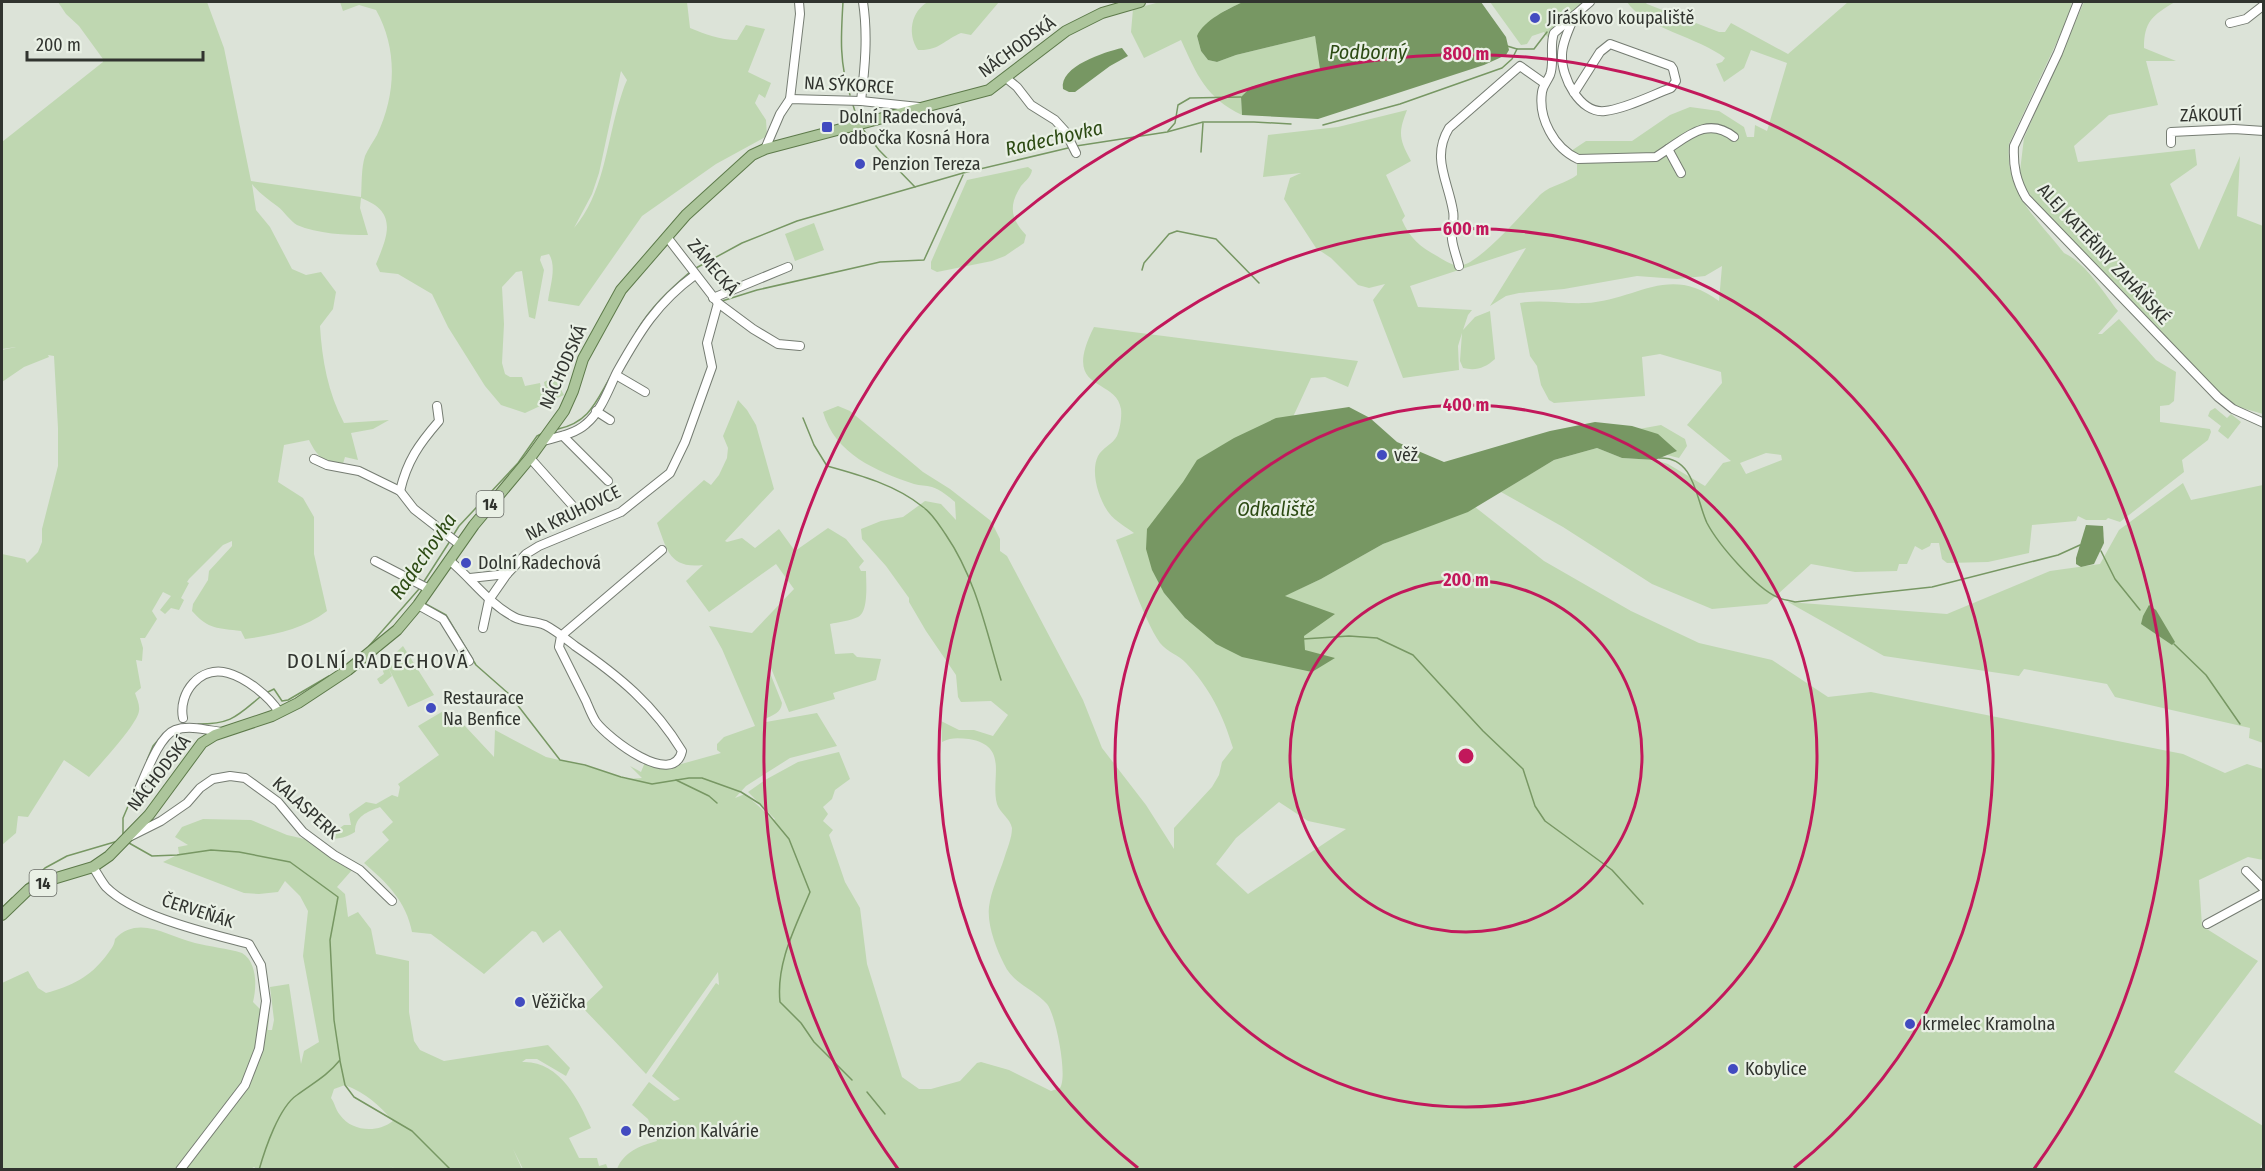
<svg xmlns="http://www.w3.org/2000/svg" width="2265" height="1171" font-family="'Fira Sans Condensed',sans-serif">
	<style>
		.green { fill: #bfd7b1; fill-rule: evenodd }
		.water { fill: #779763 }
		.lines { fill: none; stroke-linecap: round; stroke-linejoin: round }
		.stream { stroke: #779763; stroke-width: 1.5 }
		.minor-casing { stroke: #757c72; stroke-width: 10 }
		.major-casing { stroke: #5d7a4a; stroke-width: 12 }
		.minor { stroke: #fff; stroke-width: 8 }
		.major { stroke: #acc59b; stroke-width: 10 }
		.ring { fill: none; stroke: #c2185b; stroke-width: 3 }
		.poi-dot { fill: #424bc0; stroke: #e9f0e5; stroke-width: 2 }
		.labels { text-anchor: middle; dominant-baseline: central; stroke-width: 4.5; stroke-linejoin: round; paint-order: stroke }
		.shield { fill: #e9f0e5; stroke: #686c66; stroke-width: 1.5 }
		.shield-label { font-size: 16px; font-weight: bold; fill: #31342f }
		.poi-label { font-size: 18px; fill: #31342f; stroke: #e9f0e5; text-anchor: start }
		.street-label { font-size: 18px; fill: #31342f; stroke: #e9f0e5 }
		.water-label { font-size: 20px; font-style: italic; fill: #2c4a13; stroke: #e9f0e5 }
		.quarter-label { font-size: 21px; letter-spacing: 1.5px; fill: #31342f; stroke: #e9f0e5 }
		.centre { fill: #c2185b; stroke: #e9f0e5; stroke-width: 3 }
		.ring-label { font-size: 18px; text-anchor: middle; font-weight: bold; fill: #c2185b; stroke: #e9f0e5; stroke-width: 4.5; stroke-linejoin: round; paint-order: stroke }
	</style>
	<rect width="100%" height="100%" fill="#dce3d8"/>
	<g class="green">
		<path d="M58,2H207L224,48L251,181L361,197C362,184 361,169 365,156C368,149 373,142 377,135C396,95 398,49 376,10L359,5L343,11L340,2H687L690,28C705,34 720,40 737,40L746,25L765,29L748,72L771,83L765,98L759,94L755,103L766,120L767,136L716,164L642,216L579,306L548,301C550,286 557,267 549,254L541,256L540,260L544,270L535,319L529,317L522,271L516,272L502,287L504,324L502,363L505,374L510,377H522L525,386L540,383L541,388L545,387L544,382L554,377L564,395L525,413L501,405L485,386L448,327L432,294L398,274L380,272L376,264C388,235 398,212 361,198L360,208L368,235C346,235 317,234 297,225C290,221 284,211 277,206C268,199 259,193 252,184L256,210L270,227L292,269L306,275L321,272L336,292L333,309L320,326C322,360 328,393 344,423L389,420L373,429L351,433L358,460L345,457L342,467C323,461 318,458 309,440L284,445L278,482L303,498L314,517V554L327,611C303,629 275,635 245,639L241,631C218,628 209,630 192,611L193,604L208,580L209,571L232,546V541L223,545L189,579L187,582L189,583L181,598L184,600L179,610L171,608L165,614L160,610L171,596L163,592L152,611L157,619L145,638H140L143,648L142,661L136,660L141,688L135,693C137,699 140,705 139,711C137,725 100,764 89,777L64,760L28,817L18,816L16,833L2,845V554L25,559L27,563L38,552L42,542V529L58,466V428L54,356L48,355L49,357L24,367L2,382V350L16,347L2,349V142L103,62V59L79,26L66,14ZM621,71L627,80C623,88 621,97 618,106C606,148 603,194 574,228L592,194L599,173Z"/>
		<path d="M928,2H999L971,35L961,33C944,40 939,51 918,50C907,34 911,11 928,2Z"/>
		<path d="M1160,2H1243L1224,11L1197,36L1201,51L1208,60L1217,62L1236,55L1315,36L1321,70L1290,78L1241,97L1242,115C1206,98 1197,75 1181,40L1144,58L1131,32L1133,9Z"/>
		<path d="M1490,2H1588L1549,39L1544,32L1532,36L1527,44L1521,45Z"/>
		<path d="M1627,2H1645L1647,4L1719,32H1725L1731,23L1788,54L1848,2H2072L2069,16L2009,144C2005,193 2036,217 2064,253C2086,263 2103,292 2118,311L2098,334H2102L2119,319L2156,360L2176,372L2174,401L2169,405L2160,406V422L2210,429L2211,432L2208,440L2182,460L2184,472L2120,522L2108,518L2106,520H2086L2078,516L2076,521L2032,525L2029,553L1988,562L1947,563L1942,559L1939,543H1931L1930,546L1922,550L1915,546L1907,564H1899L1897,571L1855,572L1811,564L1767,604L1712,609L1652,584L1563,527L1501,492L1554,460L1597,448L1622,458L1655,460L1668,464L1705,486L1723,463L1731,461L1687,425L1722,383L1721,372L1660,354L1642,357L1645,396L1554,403L1549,400L1541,385L1537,366L1530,356L1520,303C1542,299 1563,304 1585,303C1636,301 1668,263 1719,301L1722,266L1705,276L1677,279L1637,276L1564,289L1519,293L1506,296L1490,306L1526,248L1410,286L1418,307L1472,310L1468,315L1463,330L1475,317L1490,311L1495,359C1485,368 1476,371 1463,368L1460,361L1462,333L1458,346L1459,370L1403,378L1373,300L1385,284L1369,288L1358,285L1331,258L1316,248L1284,199L1290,178L1301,173L1263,177L1268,135L1338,127L1407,110C1398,133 1399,139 1411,161L1386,175L1405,216L1402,220C1409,237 1420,247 1437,256C1444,260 1453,267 1462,265C1480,263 1526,209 1541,194C1551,185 1567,183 1577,175V159L1571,151L1586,141H1632L1670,115L1690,107L1719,111L1744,127L1747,137H1754L1755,125L1767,131L1787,63L1751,50L1744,68L1724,82L1716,64L1722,62L1725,58C1700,38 1643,27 1627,2ZM1766,453L1781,455L1782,460L1746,474L1740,463Z"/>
		<path d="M2084,2H2175C2153,15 2144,21 2144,48L2176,61H2146L2158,105L2109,115L2074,146L2078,162L2195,149L2197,165L2170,184L2199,250L2240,156L2237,216L2263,226V414L2235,406L2216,389L2035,202L2023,184L2020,171L2024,138Z"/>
		<path d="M1028,167L1032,170C1031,177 1026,180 1021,186C1008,206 1011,219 1026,235L1024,243L1005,256L992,261L937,272L931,269V262L967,180Z"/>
		<path d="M814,223L824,250L795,261L785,234Z"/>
		<path d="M1094,327L1358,361L1348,387L1325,377L1311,378L1286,432L1164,593L1188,621L1284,596L1321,579L1383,544L1475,507L1544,561L1631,611L1699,643L1772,660L1828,697L1871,692L2183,754L2225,773L2247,764L2263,769V860L2248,857L2199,880L2202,926L2258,961L2174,1072L2263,1126V1162L2259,1170L617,1169C624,1152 639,1146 657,1141L648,1119L632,1105L649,1082L674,1101L680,1099L652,1076L716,983L719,985L718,972L646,1074L582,1007L603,987L560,930L543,943L536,932L532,931L484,974L431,934L412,932C406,901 387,883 364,863L389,840L382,832L393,822L380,807C367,812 355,816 355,832C347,837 339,839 330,839V835L344,825H351L349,814L366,802L376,804L392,795L398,797L400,787L398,784L439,755L418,726L445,710L448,715L465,726L494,757L495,730L546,757L590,767L626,779L642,778L630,766L641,772L645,762L674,766L721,753L717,750V744L724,737L755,726L722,649L709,626L752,633L794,589L776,564L709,612L686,581L703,565C669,569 667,549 657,523L704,480L711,485L719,475L727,458L728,448L723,436L738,400L747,410L756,425L774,489L725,541L727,542L742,538L755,548L779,529L795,551L828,528L846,539L864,561L859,567L861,571H866C866,582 869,612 858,617C850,621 838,622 830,624L835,654L853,653L857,657L881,659L876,680L833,693L835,699L789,712L771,668H768L782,703C781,713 773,715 765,719L766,722L817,713L837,746L790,758L746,786L735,798L745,794L774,820L775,819L748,792L765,780L798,762L839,752L850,779L835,790L832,799L823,807L828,814L823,821L833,830L829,835L845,882L860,908L867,964L902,1077L919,1089H931L960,1081L977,1063L981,1062L1009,1070L1051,1091L1060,1088C1068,1077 1056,1015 1047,1004C1034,989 1013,984 1004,964C996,948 987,925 989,907C991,891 999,874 1004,859C1007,849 1012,838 1012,828C1010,818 1000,813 997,804C990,778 1010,746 969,739C959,738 951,737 942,742L941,721L959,730H974L993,736L1008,715L991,701L961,702L958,697L956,675L926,631L909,602V598L886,566L862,539L861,529L881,521L903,517L925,501L941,504L956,520L955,502C948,496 941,490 932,487C926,485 920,486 914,484C876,471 835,454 823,412L838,406L850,411L923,472L950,489L991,521L1000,539V551L1007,556L1083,700L1102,748L1146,805L1174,849V828L1212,787L1219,775L1222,762L1233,748C1223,715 1210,688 1186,663C1179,655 1167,652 1160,643C1143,618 1128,570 1116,540L1134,533C1126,527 1115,521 1109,513C1099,500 1090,472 1098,456C1102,448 1113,444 1117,436C1120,430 1122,416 1121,409C1116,376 1060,394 1094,327ZM1279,802L1308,821L1346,829L1248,894L1216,864L1236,838Z"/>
		<path d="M2215,408L2227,418L2231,414L2241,422L2228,439L2218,431L2221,426L2208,416L2210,411Z"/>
		<path d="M1661,425L1685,439L1687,446L1679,458L1667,455L1638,457L1639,429Z"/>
		<path d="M2183,483L2191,500L2263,485V743L2249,738L2250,728L2115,697L2107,684L2024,669L2019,676L1884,656L1788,602L1947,614L2050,571L2100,564L2119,530Z"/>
		<path d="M403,646L434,695L408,707L388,667L392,676L382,684H380L377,679L384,674L382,668L387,666L386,662Z"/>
		<path d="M203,819L251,820L287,835L309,840L352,870L337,887L345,894L348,917L358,912L371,929L376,954L409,961V1012L414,1041L420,1050L444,1061L548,1045L570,1068L566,1076L537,1059H526L522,1062C559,1060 579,1100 591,1128L569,1138L579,1158H597L599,1166L606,1164L608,1169H523L513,1149L522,1169L397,1170L387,1164L395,1169L258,1170L254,1167L249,1170H2V983L28,971L38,988L46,993C72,986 90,977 106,956C110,950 114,947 115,939C139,914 168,937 195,943C210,947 227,948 242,953C257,962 257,986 253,1002L261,1010H269L268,1030H272L274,1020L270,987L289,984L301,1064L304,1051L319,1042L303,956L308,911L300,896L285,881L278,892L259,894L244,893L163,862L179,854L178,847L188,845L175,837L182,827ZM345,1085C366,1093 379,1105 393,1121C378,1133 352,1132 340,1115C335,1109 335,1103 331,1098L334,1089Z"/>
	</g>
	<g class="water">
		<path d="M1243,2L1384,3L1481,2L1506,37L1509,50L1506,55L1484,65L1318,119L1242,115L1241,97L1251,87L1320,69L1315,36L1236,55L1217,62L1208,60L1201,51L1197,36C1204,20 1228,9 1243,2Z"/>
		<path d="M1122,48L1128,56L1110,66L1075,92H1069L1063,89C1059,66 1105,52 1122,48Z"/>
		<path d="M1349,407L1370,418L1397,442L1444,462L1550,431L1595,422L1632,426L1658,434L1677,451L1655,460L1622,458L1597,448L1554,460L1468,512L1383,544L1321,579L1285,596L1335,614L1304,636L1305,650L1335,658L1312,672L1242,657L1216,644L1185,618L1164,593L1152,570L1146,549L1147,529L1183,482L1197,460L1234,438L1276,418Z"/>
		<path d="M2086,525L2103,526L2104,543L2094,564L2081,567L2076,564V558Z"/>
		<path d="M2149,605L2156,610L2175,642L2172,645L2141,624L2143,616Z"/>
	</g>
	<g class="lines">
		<g class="stream">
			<path d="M843,2C841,35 839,63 850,95"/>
			<path d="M1507,46L1517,49H1534L1547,32"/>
			<path d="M853,105L857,118"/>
			<path d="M1323,125L1400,104L1502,68L1512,59L1517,49"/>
			<path d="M862,128L879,150L915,187"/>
			<path d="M1168,131L1175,123L1178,105L1190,98L1241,97"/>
			<path d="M1076,146L1167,132L1203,122H1254L1291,124"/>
			<path d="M1201,152L1203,123"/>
			<path d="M696,268L742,243L797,221L963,173L1068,148"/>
			<path d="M1142,270L1144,263L1169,234L1177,231L1216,239L1259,283"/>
			<path d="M722,301L757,290L880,262L924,260L963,175"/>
			<path d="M636,332C650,308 669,290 690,272"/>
			<path d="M803,418L814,445L827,466C860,475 896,485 923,507C933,514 939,525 946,535C976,579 986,630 1001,680"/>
			<path d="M558,429C590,422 596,401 611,376"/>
			<path d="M1659,458C1695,456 1696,500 1707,523C1718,544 1756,588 1777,597C1782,600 1789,600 1795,602L1932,587L2058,555L2080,545"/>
			<path d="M454,534L459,526L518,463L537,436L543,433"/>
			<path d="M2101,551L2115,579L2140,610"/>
			<path d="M423,583L450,541"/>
			<path d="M424,603L446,615L476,665L509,694L560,760L585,765L621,777L652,784L689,778H702L741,792L760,804L789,839L810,892C795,928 776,963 780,1002L801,1023L814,1042L852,1080"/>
			<path d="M1303,639L1349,636L1377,638L1413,655L1483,731L1523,769L1535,806L1545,821L1612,870L1643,904"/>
			<path d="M2174,644L2206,675L2240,724"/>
			<path d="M369,646L419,589"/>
			<path d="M341,669L358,655"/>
			<path d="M266,693L274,689L282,701L288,700L329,676"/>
			<path d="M198,724C231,724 236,717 260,697"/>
			<path d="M147,760L153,746L159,739"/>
			<path d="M676,780L709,796L717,803"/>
			<path d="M123,834V818L135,790"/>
			<path d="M129,843L152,856L177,855L211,850L239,852L290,862L338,897L330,940L334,1020L340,1060C327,1076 313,1083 297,1095C279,1107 265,1149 259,1170"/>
			<path d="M26,885L45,868L67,856L118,841"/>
			<path d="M2,908L12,898"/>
			<path d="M340,1061L345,1085L354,1097L412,1131L451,1170"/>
			<path d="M867,1092L885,1114"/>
		</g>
		<g class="minor-casing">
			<g id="minor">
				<path d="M1590,2L1554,33C1549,46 1555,62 1550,75C1547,82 1543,85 1542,92C1538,118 1554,148 1578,159L1656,157L1668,149L1681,173"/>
				<path d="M2078,2L2058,53L2014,146C2013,166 2016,181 2026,198L2218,397L2233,409L2264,423"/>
				<path d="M2230,23L2246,19L2264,5"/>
				<path d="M1006,78L1017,87L1031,105L1055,120L1065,131L1076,153"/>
				<path d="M1574,93L1600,52L1610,44L1671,66L1673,69L1676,81L1671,88C1652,95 1625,109 1605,111C1580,114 1561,77 1562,55C1562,42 1570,27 1575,15"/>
				<path d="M790,99L800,14L799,2"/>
				<path d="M861,101C865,67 868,35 863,2"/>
				<path d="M2171,143V132L2234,129L2264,131"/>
				<path d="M765,149L780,114L790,99L861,101L919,107"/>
				<path d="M1668,149C1689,135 1709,117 1734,137"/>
				<path d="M667,237L718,303L753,329L778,344L800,346"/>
				<path d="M1459,266C1457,258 1453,248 1452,239C1451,229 1455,220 1453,211C1448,180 1431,158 1449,128L1520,66L1544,83"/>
				<path d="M713,298L788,267"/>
				<path d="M616,375L645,392"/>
				<path d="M596,411L610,420"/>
				<path d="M563,436L608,481"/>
				<path d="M543,441C557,437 575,434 586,424C601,412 609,388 617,372C640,331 657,303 695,275"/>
				<path d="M530,458L572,505"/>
				<path d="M314,459L327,465L359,471L400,491L414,509L459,544"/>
				<path d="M400,491C407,461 419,444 439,421L437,406"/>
				<path d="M449,560C471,578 488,603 514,617C523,622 535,621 545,625C555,630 566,639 575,646C619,676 654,705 682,751C673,789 608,738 596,722C592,716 589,708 586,701C577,683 568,665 559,647L561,636L662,550"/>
				<path d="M375,561L429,589"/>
				<path d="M470,578L507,574"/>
				<path d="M418,605L443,619L469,661"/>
				<path d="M483,628L489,600L507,574L526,554L539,546L621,512L670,473L685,442L712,367L707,343L718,303"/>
				<path d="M183,718C178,693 200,665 228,673C246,678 269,696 279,712"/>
				<path d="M139,789C146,774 159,736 175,730C189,725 207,730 221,732"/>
				<path d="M131,836L161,821L187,803L200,788L213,779L230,776L245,778L278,802L303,832L334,855L360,870L392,901"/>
				<path d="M93,867C97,873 101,881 106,887C136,917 208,933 249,944L261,965L266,1001L259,1049L245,1085L180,1170"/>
				<path d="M2246,871L2264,889"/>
				<path d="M2207,924L2264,893"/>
			</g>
		</g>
		<g class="major-casing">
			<path id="major" d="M2,915L29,889L53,879L93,867L109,856L149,815L202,743L215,735L272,716L298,703L348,670L397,630L418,605L474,525L530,458L564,411L573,391L583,359L621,290L686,215L752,155L765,149L989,90L1066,31L1102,13L1140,2"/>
		</g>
		<use href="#minor" class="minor"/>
		<use href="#major" class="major"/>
	</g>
	<g class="ring">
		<circle cx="1466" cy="756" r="176"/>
		<circle cx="1466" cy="756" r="351"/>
		<path d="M1138 1168A527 527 0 1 1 1794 1168"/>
		<path d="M898 1169A702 702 0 1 1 2034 1169"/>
	</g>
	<g class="poi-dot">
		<circle cx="1535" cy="18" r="6"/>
		<rect x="821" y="121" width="12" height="12" rx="3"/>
		<circle cx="860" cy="164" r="6"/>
		<circle cx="1382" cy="455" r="6"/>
		<circle cx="466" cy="563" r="6"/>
		<circle cx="431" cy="708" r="6"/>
		<circle cx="520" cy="1002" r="6"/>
		<circle cx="1910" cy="1024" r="6"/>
		<circle cx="1733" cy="1069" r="6"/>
		<circle cx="626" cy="1131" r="6"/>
	</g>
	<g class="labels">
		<g class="shield">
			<rect x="476.5" y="491" width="27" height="26" rx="4.5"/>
			<rect x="29.5" y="870" width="27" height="26" rx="4.5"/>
		</g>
		<g class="shield-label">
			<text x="490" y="504">14</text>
			<text x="43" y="883">14</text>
		</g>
		<g class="poi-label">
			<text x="1547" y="18">Jiráskovo koupaliště</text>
			<text x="839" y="117">Dolní Radechová,<tspan x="839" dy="21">odbočka Kosná Hora</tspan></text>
			<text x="872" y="164">Penzion Tereza</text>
			<text x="1394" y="455">věž</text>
			<text x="478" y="563">Dolní Radechová</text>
			<text x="443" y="698">Restaurace<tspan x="443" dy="21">Na Benfice</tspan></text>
			<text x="532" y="1002">Věžička</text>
			<text x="1922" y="1024">krmelec Kramolna</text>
			<text x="1745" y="1069">Kobylice</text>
			<text x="638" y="1131">Penzion Kalvárie</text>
		</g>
		<g class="street-label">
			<text transform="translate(1017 47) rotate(-36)">NÁCHODSKÁ</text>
			<text transform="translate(849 85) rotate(3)">NA SÝKORCE</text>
			<text transform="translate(2211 115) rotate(-1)">ZÁKOUTÍ</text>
			<text transform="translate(2104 254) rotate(47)">ALEJ KATEŘINY ZAHÁŇSKÉ</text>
			<text transform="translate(713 267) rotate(50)">ZÁMECKÁ</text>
			<text transform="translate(563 367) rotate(-66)">NÁCHODSKÁ</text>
			<text transform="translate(573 513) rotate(-26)">NA KRUHOVCE</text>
			<text transform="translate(159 773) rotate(-52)">NÁCHODSKÁ</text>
			<text transform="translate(306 808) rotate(42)">KALASPERK</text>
			<text transform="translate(198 911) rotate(18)">ČERVEŇÁK</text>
		</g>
		<g class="water-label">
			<text x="1368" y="52">Podborný</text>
			<text transform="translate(1054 138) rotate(-13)">Radechovka</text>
			<text x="1276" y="509">Odkaliště</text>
			<text transform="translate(423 556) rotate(-55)">Radechovka</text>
		</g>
		<g class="quarter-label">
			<text x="378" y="661">DOLNÍ RADECHOVÁ</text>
		</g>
	</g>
	<circle cx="1466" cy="756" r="9" class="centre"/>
	<g class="ring-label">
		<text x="1466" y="60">800 m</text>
		<text x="1466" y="235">600 m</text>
		<text x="1466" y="411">400 m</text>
		<text x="1466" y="586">200 m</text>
	</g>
	<rect width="2265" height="1171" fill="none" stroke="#31342f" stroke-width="6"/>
	<path d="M27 51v9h176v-9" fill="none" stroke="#31342f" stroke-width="3"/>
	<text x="36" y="51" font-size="18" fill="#31342f" stroke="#e9f0e5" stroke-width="4.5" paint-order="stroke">200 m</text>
</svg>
